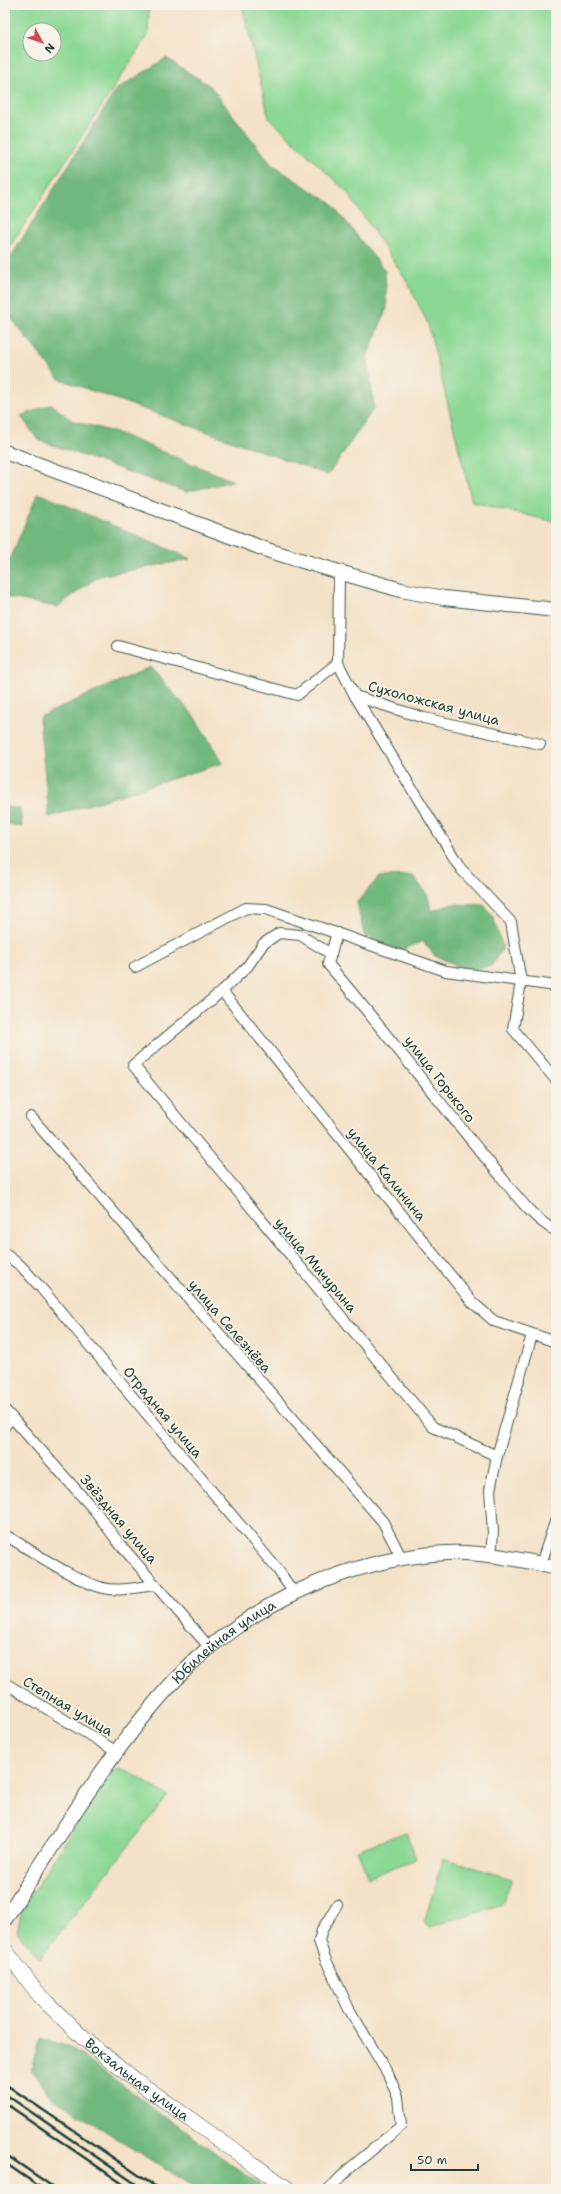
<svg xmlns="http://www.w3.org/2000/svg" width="561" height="2194" font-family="'Shantell Sans',sans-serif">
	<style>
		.green { fill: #8bd895; stroke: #558a64; fill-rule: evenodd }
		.forest { fill: #70b87e; stroke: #487a59 }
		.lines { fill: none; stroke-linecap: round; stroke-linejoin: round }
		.street-casing { stroke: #3f564a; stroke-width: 12 }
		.secondary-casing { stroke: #3f564a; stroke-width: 16 }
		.primary-casing { stroke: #3f564a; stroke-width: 16 }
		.street { stroke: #fff; stroke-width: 10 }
		.secondary { stroke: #fff; stroke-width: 14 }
		.primary { stroke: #fff; stroke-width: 15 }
		.rail { stroke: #1f3d34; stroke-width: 2.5 }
		.labels { text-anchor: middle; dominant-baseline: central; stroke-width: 3.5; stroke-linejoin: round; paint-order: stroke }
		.street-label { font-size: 14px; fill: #1f3d34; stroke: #f7f3e8 }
	</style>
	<rect width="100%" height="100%" fill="#f7f3e8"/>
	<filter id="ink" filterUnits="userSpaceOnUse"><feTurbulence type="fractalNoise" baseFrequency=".025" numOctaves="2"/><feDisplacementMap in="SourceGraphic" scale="8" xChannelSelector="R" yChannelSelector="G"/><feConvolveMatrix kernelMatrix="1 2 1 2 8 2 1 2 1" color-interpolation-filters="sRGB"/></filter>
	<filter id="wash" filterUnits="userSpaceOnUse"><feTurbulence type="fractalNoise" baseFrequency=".012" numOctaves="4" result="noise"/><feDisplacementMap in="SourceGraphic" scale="16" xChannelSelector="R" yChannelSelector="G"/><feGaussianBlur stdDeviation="0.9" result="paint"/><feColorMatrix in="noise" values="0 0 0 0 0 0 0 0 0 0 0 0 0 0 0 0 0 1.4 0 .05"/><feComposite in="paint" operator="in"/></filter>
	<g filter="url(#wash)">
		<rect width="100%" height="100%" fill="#f4e2c8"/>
		<g class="green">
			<path d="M5,5H149L148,35L5,254ZM30,30H54V54H30Z"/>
			<path d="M242,5H556V522L472,502L428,324L407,281L347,192L269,118Z"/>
			<path d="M116,1769L128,1771L168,1796L40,1958L17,1932L22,1909L106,1778Z"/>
			<path d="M406,1832L416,1859L368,1877L357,1850Z"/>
			<path d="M443,1858L512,1879L502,1904L429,1927L424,1923Z"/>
		</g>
		<g class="forest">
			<path d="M166,58L210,86L272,165L332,204L385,271L387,308L367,356L374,408L328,475L59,379L5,310V266L116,90Z"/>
			<path d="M51,404L71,420L120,434L233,481L186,492L38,440L21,416Z"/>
			<path d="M38,493L191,559L99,576L57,607L5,597V571Z"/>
			<path d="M150,667L194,716L223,763L49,817L39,717Z"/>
			<path d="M5,807L20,808L22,827L5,823Z"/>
			<path d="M413,876L428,896L431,911L453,904L484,905L493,917L503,948L491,966L469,970L435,956L423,941L399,951L364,935L357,902L379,877Z"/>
			<path d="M40,2038L70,2047L265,2189H198L51,2097L31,2069Z"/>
		</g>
	</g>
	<g filter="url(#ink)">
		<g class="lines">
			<g class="street-casing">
				<g id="street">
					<path d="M118,646L297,695L338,663L355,696L424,718L540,744"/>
					<path d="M338,663L339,572"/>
					<path d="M355,696L461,869L511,922L521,982L513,1029L556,1080"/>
					<path d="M337,933L328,964C383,1029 435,1097 489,1162C509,1185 529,1217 556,1231"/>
					<path d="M331,954L300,935L279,933L263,944L247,967L222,991L133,1065L433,1427L497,1456"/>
					<path d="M135,967L246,908L266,909L446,971L556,986"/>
					<path d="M222,991L472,1302L494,1321L556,1342"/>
					<path d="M31,1117L383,1522L401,1557"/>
					<path d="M5,1254L21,1266L41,1288L278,1570L294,1593"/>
					<path d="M5,1410L96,1512L118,1542L210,1648"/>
					<path d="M5,1426L11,1417"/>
					<path d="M5,1535C31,1550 75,1581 103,1588C119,1592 139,1587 155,1585"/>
					<path d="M491,1556L493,1532L490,1490L497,1456L532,1335"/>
					<path d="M541,1564L556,1519"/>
					<path d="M5,1683L117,1752"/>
					<path d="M329,2189L349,2169L401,2126L398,2097L388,2074L349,2009L325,1958L319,1941L322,1930L337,1905"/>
				</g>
			</g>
			<g class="secondary-casing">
				<g id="secondary">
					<path d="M5,452L270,551L339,572L401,590L444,598L556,610"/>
					<path id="s1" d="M5,1919C59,1837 110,1750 177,1678C246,1605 347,1559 446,1553C478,1551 526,1560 556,1568"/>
				</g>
			</g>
			<g class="primary-casing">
				<g id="primary">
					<path id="s2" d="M5,1950L40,1996L82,2037L134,2079L288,2189"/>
				</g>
			</g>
			<use href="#street" class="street"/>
			<use href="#secondary" class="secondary"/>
			<use href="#primary" class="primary"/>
			<g class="rail">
				<path d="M5,2084L159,2189"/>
				<path d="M5,2094L143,2189"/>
				<path d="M5,2103L130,2189"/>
				<path d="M5,2154L56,2189"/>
				<path d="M5,2163L43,2189"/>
			</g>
		</g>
	</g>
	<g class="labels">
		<g class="street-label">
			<text transform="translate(434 703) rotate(15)">Сухоложская улица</text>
			<text transform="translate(440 1079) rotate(52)">улица Горького</text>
			<text transform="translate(387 1174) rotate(51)">улица Калинина</text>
			<text transform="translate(316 1265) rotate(50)">улица Мичурина</text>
			<text transform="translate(230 1326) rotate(49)">улица Селезнёва</text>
			<text transform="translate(163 1412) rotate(50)">Отрадная улица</text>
			<text transform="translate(119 1519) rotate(50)">Звёздная улица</text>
			<text stroke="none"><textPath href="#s1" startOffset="356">Юбилейная улица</textPath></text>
			<text transform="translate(68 1706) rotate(31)">Степная улица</text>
			<text stroke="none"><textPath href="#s2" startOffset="186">Вокзальная улица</textPath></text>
		</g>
	</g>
	<rect width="561" height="2194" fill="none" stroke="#f7f3e8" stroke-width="20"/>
	<g transform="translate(42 42) rotate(130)"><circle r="19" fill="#f7f3e8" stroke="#a1aaa0"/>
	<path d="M0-3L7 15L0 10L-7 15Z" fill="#d1495b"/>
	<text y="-6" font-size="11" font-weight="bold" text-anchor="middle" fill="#1f3d34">N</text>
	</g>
	<path d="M411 2164v6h67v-6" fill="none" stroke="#1f3d34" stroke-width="2"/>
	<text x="417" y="2164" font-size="12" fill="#1f3d34" stroke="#f7f3e8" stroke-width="3" paint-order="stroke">50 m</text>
</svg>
